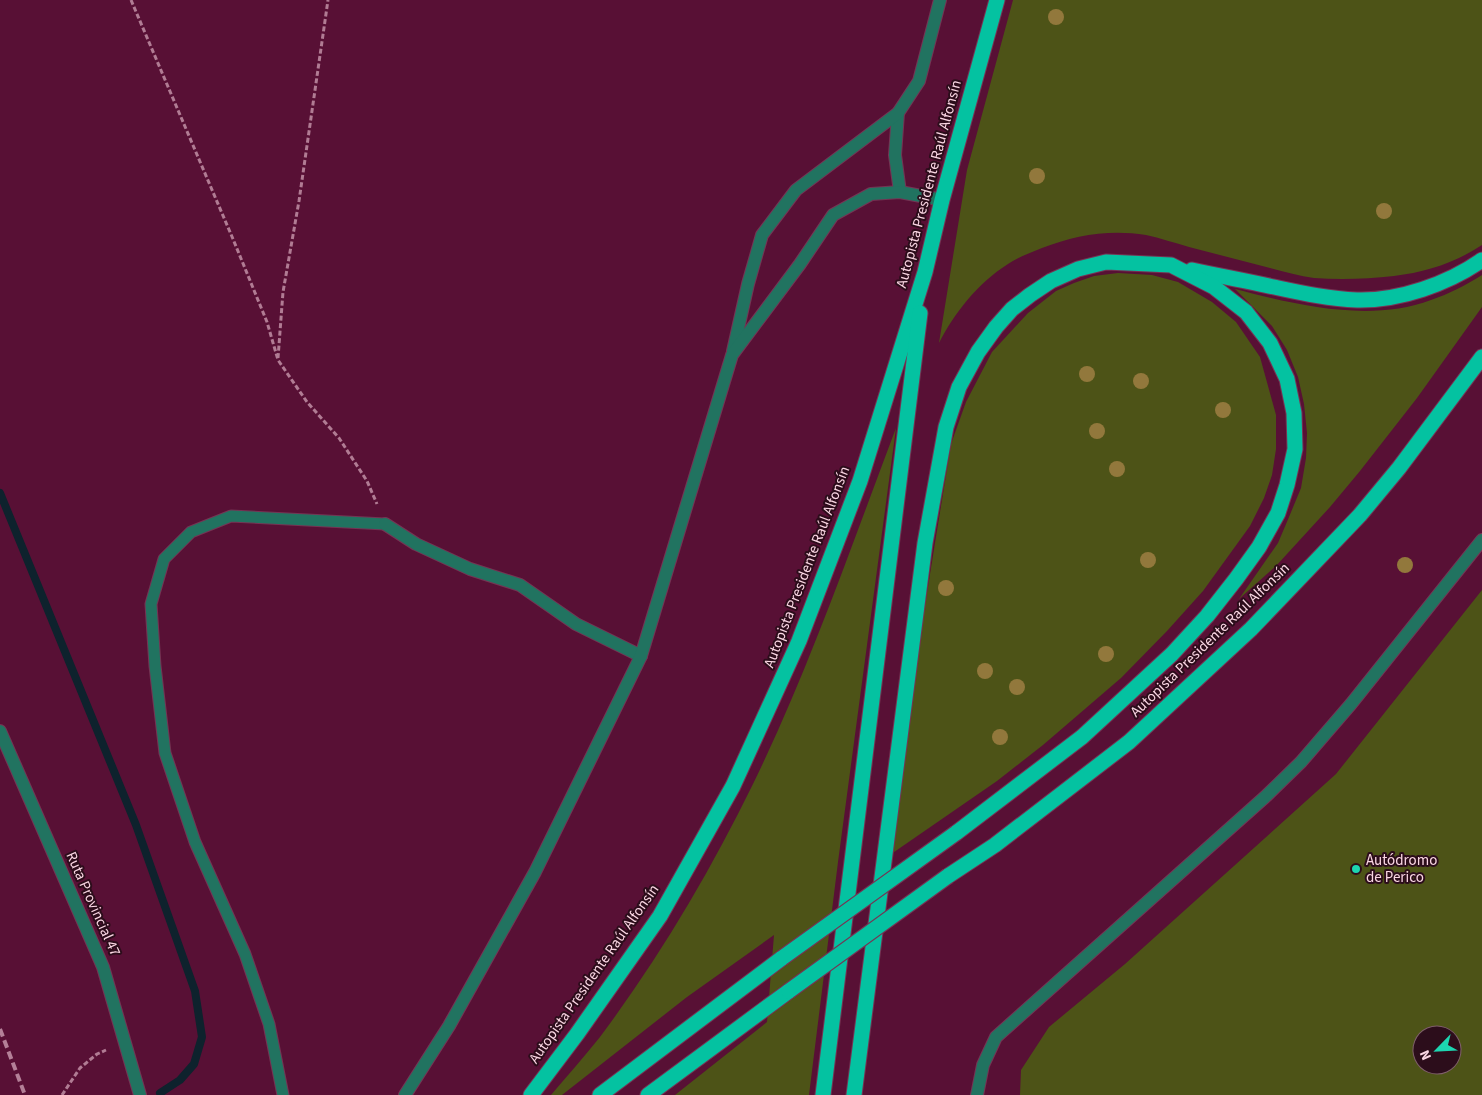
<svg xmlns="http://www.w3.org/2000/svg" width="1482" height="1095" font-family="'Source Sans 3',sans-serif">
	<style>
		.green { fill: #4d5317; fill-rule: evenodd }
		.lines { fill: none; stroke-linecap: round; stroke-linejoin: round }
		.stream { stroke: #0e222d; stroke-width: 8 }
		.service-casing { stroke: #753454; stroke-width: 13 }
		.minor-casing { stroke: #753454; stroke-width: 14 }
		.tertiary-casing { stroke: #753454; stroke-width: 14 }
		.motorway-casing { stroke: #753454; stroke-width: 17 }
		.path { stroke: #b17c94; stroke-width: 3; stroke-dasharray: 5 2.5; stroke-linecap: butt }
		.service { stroke: #217360; stroke-width: 11 }
		.minor { stroke: #217360; stroke-width: 12 }
		.tertiary { stroke: #217360; stroke-width: 12 }
		.motorway { stroke: #04c2a1; stroke-width: 15 }
		.rail { stroke: #b48098; stroke-width: 4; stroke-dasharray: 8 4; stroke-linecap: butt }
		.motorway-bridge-casing { stroke: #753454; stroke-width: 17; stroke-linecap: butt }
		.motorway-bridge { stroke: #04c2a1; stroke-width: 15 }
		.tree { fill: #92783c }
		.poi-dot { fill: #1dd5b1; stroke: #2c0d1b; stroke-width: 2 }
		.labels { text-anchor: middle; dominant-baseline: central; stroke-width: 4; stroke-linejoin: round; paint-order: stroke }
		.street-label { font-size: 15px; fill: #fbd7e4; stroke: #2c0d1b }
		.poi-label { font-size: 15px; fill: #fbd7e4; stroke: #2c0d1b; text-anchor: start }
	</style>
	<rect width="100%" height="100%" fill="#581035"/>
	<g class="green">
		<path d="M1013,0H1482V245C1455,263 1426,272 1394,276C1367,279 1341,280 1314,278C1300,276 1285,272 1270,268C1243,261 1216,254 1189,247C1175,243 1160,238 1146,235C1110,229 1075,235 1042,248C1030,253 1018,257 1008,264C978,283 955,312 939,343L967,170Z"/>
		<path d="M1118,273L1152,275L1178,282L1212,302L1236,322L1260,357L1276,415V449L1272,475L1264,498L1250,526L1203,591L1167,631L1121,678L1043,745L997,781L884,859L951,444L966,402L992,352L1028,313L1056,291L1074,283L1094,276Z"/>
		<path d="M1482,275V307L1417,398L1360,471L1330,507L1276,566L1239,599L1278,543L1289,517L1301,488L1306,458L1307,433L1304,404L1298,377L1287,350L1272,326L1235,289C1296,305 1370,323 1431,300C1449,294 1466,285 1482,275Z"/>
		<path d="M896,428L838,862L809,1095H675L767,1022L774,935L687,997L562,1095H551C567,1076 584,1057 600,1037C659,958 710,872 753,784C809,669 851,547 896,428Z"/>
		<path d="M1482,590V1095H1020L1021,1070L1049,1027L1125,964L1336,774ZM1422,1035H1452V1065H1422Z"/>
	</g>
	<g class="lines">
		<path class="stream" d="M0,493L136,825L195,991L202,1037L194,1064L180,1080L160,1093"/>
		<g class="service-casing">
			<path id="service" d="M283,1095L269,1024L245,954L195,842L165,753L155,666L151,604L164,559L191,532L231,516L385,524"/>
		</g>
		<g class="minor-casing">
			<g id="minor">
				<path d="M898,113L895,155L900,192"/>
				<path d="M733,351L748,284L762,235L796,190L898,113L919,81L940,0"/>
				<path d="M385,524L416,544L470,569L520,585L576,624L641,656"/>
				<path d="M405,1095L449,1026L535,872L641,656L732,355L800,264L833,215L871,194L900,192L942,200"/>
				<path d="M977,1095L983,1065L996,1037L1265,797L1301,762L1351,704L1482,540"/>
			</g>
		</g>
		<g class="tertiary-casing">
			<path id="tertiary" d="M0,731L103,967L140,1095"/>
		</g>
		<g class="motorway-casing">
			<g id="motorway">
				<path d="M1192,270C1220,276 1247,281 1274,287C1302,293 1329,299 1357,300C1399,301 1448,284 1482,260"/>
				<path d="M948,876L995,845L1129,742L1251,629L1360,515L1399,468L1482,357"/>
				<path d="M531,1095L577,1034L660,916L733,786L799,641L860,481L925,272L942,200L997,0"/>
				<path d="M600,1095L782,958"/>
				<path d="M648,1095L789,991"/>
				<path d="M823,1095L920,313"/>
				<path d="M854,1095L925,543L946,427L959,387L978,352L996,327L1012,309L1030,295L1051,281L1078,269L1106,262L1171,265L1214,287L1246,312L1270,343L1287,379L1294,413L1295,449L1287,485L1278,513L1259,547L1236,579L1207,616L1172,654L1082,737L956,833"/>
			</g>
		</g>
		<g class="path">
			<path d="M131,0L233,239L267,322L278,360L307,402L339,438L367,481L377,504"/>
			<path d="M278,358L283,292L299,201L328,0"/>
			<path d="M62,1095L80,1068L97,1054L106,1050"/>
		</g>
		<use href="#service" class="service"/>
		<use href="#minor" class="minor"/>
		<use href="#tertiary" class="tertiary"/>
		<use href="#motorway" class="motorway"/>
		<path class="rail" d="M0,1029L25,1095"/>
		<g class="motorway-bridge-casing">
			<g id="motorway-bridge">
				<path d="M782,958L956,833"/>
				<path d="M789,991L948,876"/>
			</g>
		</g>
		<use href="#motorway-bridge" class="motorway-bridge"/>
	</g>
	<g class="tree">
		<circle cx="1056" cy="17" r="8"/>
		<circle cx="1037" cy="176" r="8"/>
		<circle cx="1384" cy="211" r="8"/>
		<circle cx="1087" cy="374" r="8"/>
		<circle cx="1141" cy="381" r="8"/>
		<circle cx="1223" cy="410" r="8"/>
		<circle cx="1097" cy="431" r="8"/>
		<circle cx="1117" cy="469" r="8"/>
		<circle cx="1148" cy="560" r="8"/>
		<circle cx="1405" cy="565" r="8"/>
		<circle cx="946" cy="588" r="8"/>
		<circle cx="1106" cy="654" r="8"/>
		<circle cx="985" cy="671" r="8"/>
		<circle cx="1017" cy="687" r="8"/>
		<circle cx="1000" cy="737" r="8"/>
	</g>
	<circle class="poi-dot" cx="1356" cy="869" r="5"/>
	<g class="labels">
		<g class="street-label">
			<text transform="translate(929 184) rotate(-75)">Autopista Presidente Raúl Alfonsín</text>
			<text transform="translate(807 567) rotate(-69)">Autopista Presidente Raúl Alfonsín</text>
			<text transform="translate(1210 640) rotate(-44)">Autopista Presidente Raúl Alfonsín</text>
			<text transform="translate(93 904) rotate(66)">Ruta Provincial 47</text>
			<text transform="translate(594 974) rotate(-55)">Autopista Presidente Raúl Alfonsín</text>
		</g>
		<g class="poi-label">
			<text x="1366" y="860">Autódromo<tspan x="1366" dy="17">de Perico</tspan></text>
		</g>
	</g>
	<g transform="translate(1437 1050) rotate(246)"><circle r="24" fill="#2c0d1b" stroke="#7f5e6b"/>
	<path d="M0-4L9 19L0 12L-9 19Z" fill="#1dd5b1"/>
	<text y="-8" font-size="14" font-weight="bold" text-anchor="middle" fill="#fbd7e4">N</text>
	</g>
</svg>
